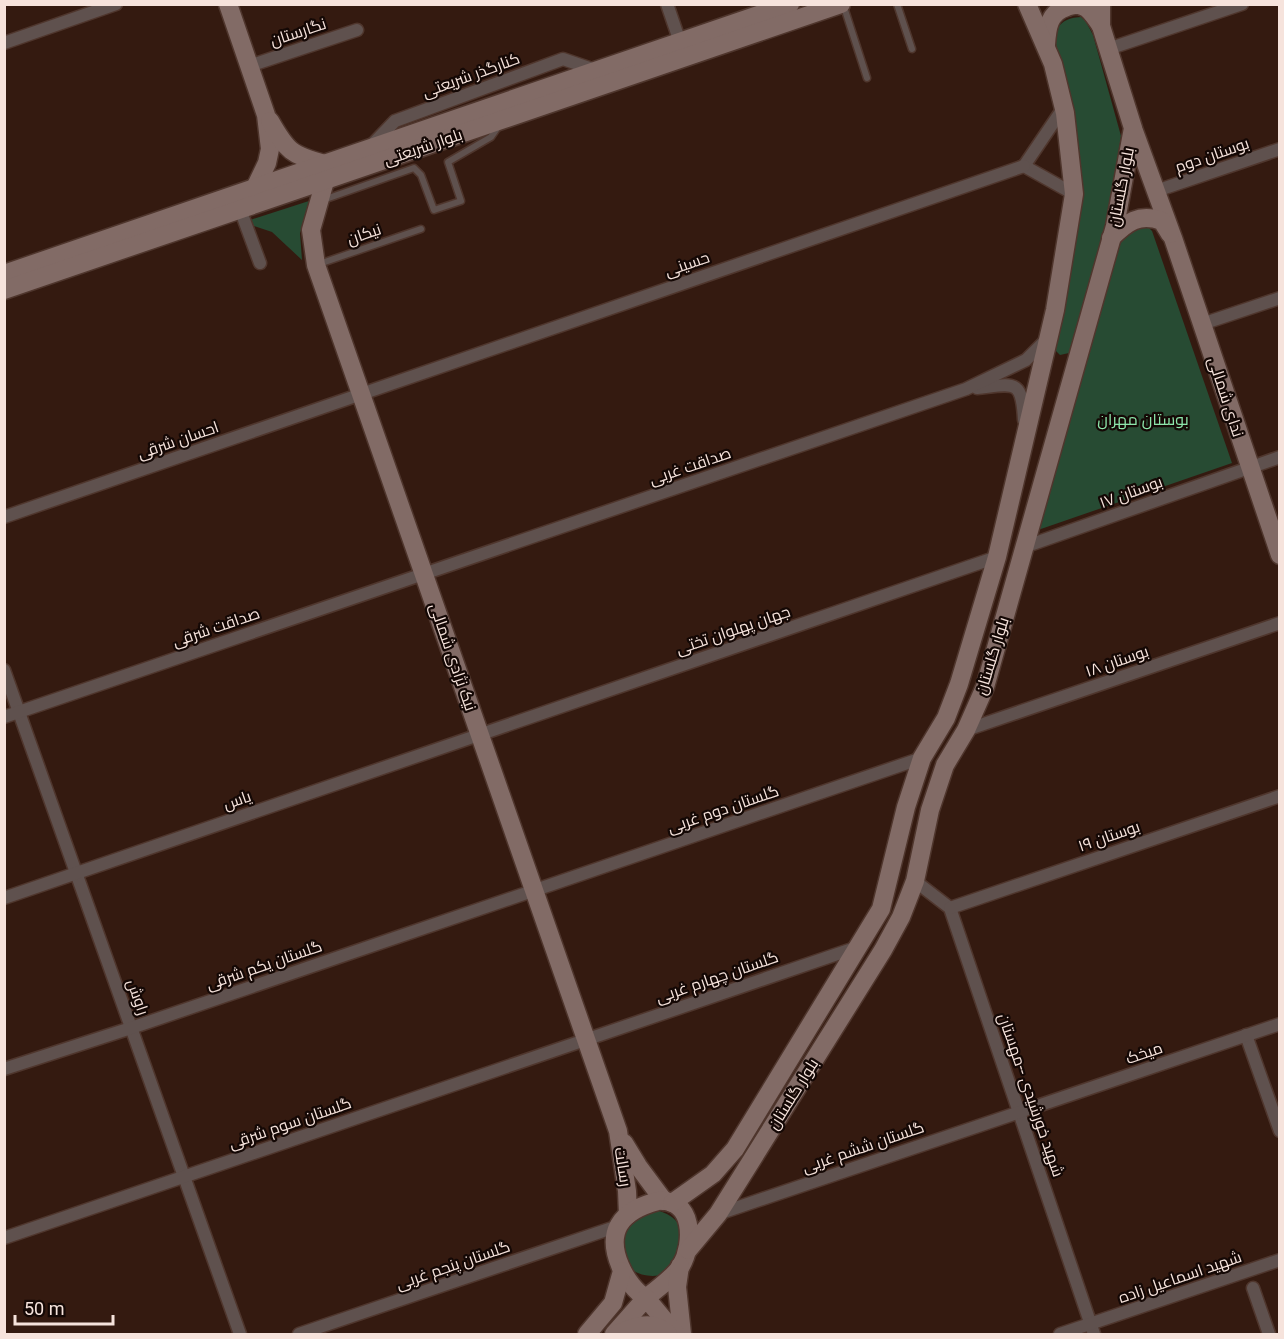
<svg xmlns="http://www.w3.org/2000/svg" width="1284" height="1339" font-family="Roboto,Cairo,sans-serif">
	<style>
		.green { fill: #274b33 }
		.lines { fill: none; stroke-linecap: round; stroke-linejoin: round }
		.lane-casing { stroke: #4f362d; stroke-width: 9 }
		.street-casing { stroke: #4f362d; stroke-width: 15 }
		.secondary-casing { stroke: #4f362d; stroke-width: 21 }
		.lane { stroke: #5f514e; stroke-width: 6 }
		.street { stroke: #5f514e; stroke-width: 12 }
		.secondary { stroke: #826b66; stroke-width: 18 }
		.labels { text-anchor: middle; dominant-baseline: central; stroke-width: 4.5; stroke-linejoin: round; paint-order: stroke }
		.street-label { font-size: 16px; fill: #f6e3dc; stroke: #140805 }
		.park-label { font-size: 16px; fill: #8de6ab; stroke: #140805 }
	</style>
	<rect width="100%" height="100%" fill="#341a10"/>
	<g class="green">
		<path d="M1081,17L1085,20L1093,35L1121,136L1112,196L1075,347L1069,353L1060,355L1052,347L1080,195L1054,34C1061,21 1067,18 1081,17Z"/>
		<path d="M312,200L300,233L302,260L272,232L251,225L250,220Z"/>
		<path d="M1145,224L1152,231L1232,463L1038,530L1124,231Z"/>
		<path d="M656,1210C680,1217 682,1227 685,1250C679,1257 671,1270 663,1274C652,1279 631,1274 626,1263C622,1255 620,1229 626,1223C633,1217 648,1214 656,1210Z"/>
	</g>
	<g class="lines">
		<g class="lane-casing">
			<g id="lane">
				<path d="M843,4L867,78"/>
				<path d="M897,4L912,49"/>
				<path d="M323,200L414,168L421,175L434,210L461,201L448,162L491,137L498,127"/>
				<path d="M319,264L421,229"/>
			</g>
		</g>
		<g class="street-casing">
			<g id="street">
				<path d="M667,4L680,42"/>
				<path d="M4,43L116,4"/>
				<path d="M1108,49L1242,4"/>
				<path d="M249,66L357,30"/>
				<path d="M372,145L395,121L563,59L595,70"/>
				<path d="M1024,166L1064,107"/>
				<path d="M1024,166L1074,194"/>
				<path d="M1156,191L1280,149"/>
				<path d="M240,209L260,263"/>
				<path d="M1202,324L1280,298"/>
				<path d="M977,388C1014,384 1022,378 1024,420"/>
				<path d="M4,517L1024,166"/>
				<path d="M1024,547L1280,457"/>
				<path d="M4,670L240,1334"/>
				<path d="M4,717L966,389L1026,360L1047,339"/>
				<path d="M966,730L1280,623"/>
				<path d="M915,881L950,908L1094,1334"/>
				<path d="M4,898L997,557"/>
				<path d="M950,908L1280,796"/>
				<path d="M1246,1035L1280,1131"/>
				<path d="M4,1069L131,1028L922,758"/>
				<path d="M718,1214L1280,1024"/>
				<path d="M4,1238L858,947"/>
				<path d="M1253,1288L1269,1334"/>
				<path d="M299,1334L618,1226"/>
				<path d="M1060,1334L1280,1260"/>
			</g>
		</g>
		<g class="secondary-casing">
			<g id="secondary">
				<path d="M228,4L266,115L270,149L267,163L255,188"/>
				<path d="M1046,45C1047,28 1049,12 1067,7C1071,5 1078,4 1082,6C1090,8 1096,19 1101,26"/>
				<path d="M270,121C287,151 291,155 325,164"/>
				<path d="M1134,131L1173,238L1280,555"/>
				<path d="M325,181L311,230L316,265L618,1131L627,1191L628,1215"/>
				<path d="M1111,238C1127,222 1139,213 1162,221L1170,234"/>
				<path d="M4,274L790,4"/>
				<path d="M4,290L841,4"/>
				<path d="M624,1143L638,1166L664,1201"/>
				<path d="M658,1201C694,1198 694,1243 681,1266C672,1279 658,1288 646,1298C626,1286 606,1248 619,1225C627,1211 643,1205 658,1201Z"/>
				<path d="M672,1203L713,1174L735,1149L881,909L906,807L922,758L946,718L959,684L997,557L1055,310L1074,194L1065,113L1053,64L1027,4"/>
				<path d="M688,1250L718,1214L883,950L901,917L915,881L930,810L945,765L966,730L985,687L1115,226L1133,128L1101,26V4"/>
				<path d="M680,1266L677,1287L682,1334"/>
				<path d="M587,1334L613,1303L622,1271"/>
				<path d="M614,1334L646,1298L676,1334"/>
				<path d="M617,1334C635,1326 653,1319 668,1334"/>
			</g>
		</g>
		<use href="#lane" class="lane"/>
		<use href="#street" class="street"/>
		<use href="#secondary" class="secondary"/>
	</g>
	<g class="labels">
		<g class="street-label">
			<text transform="translate(298 32) rotate(-18)">نگارستان</text>
			<text transform="translate(471 75) rotate(-20)">کنارگذر شریعتی</text>
			<text transform="translate(423 147) rotate(-19)">بلوار شریعتی</text>
			<text transform="translate(1212 155) rotate(-19)">بوستان دوم</text>
			<text transform="translate(1121 187) rotate(-79)">بلوار گلستان</text>
			<text transform="translate(364 234) rotate(-19)">نیکان</text>
			<text transform="translate(687 264) rotate(-19)">حسینی</text>
			<text transform="translate(1226 397) rotate(72)">ندای شمالی</text>
			<text transform="translate(178 440) rotate(-19)">احسان شرقی</text>
			<text transform="translate(690 466) rotate(-19)">صداقت غربی</text>
			<text transform="translate(1131 492) rotate(-20)">بوستان ۱۷</text>
			<text transform="translate(216 627) rotate(-19)">صداقت شرقی</text>
			<text transform="translate(733 630) rotate(-19)">جهان پهلوان تختی</text>
			<text transform="translate(992 656) rotate(-73)">بلوار گلستان</text>
			<text transform="translate(453 657) rotate(71)">نیک نژادی شمالی</text>
			<text transform="translate(1117 661) rotate(-19)">بوستان ۱۸</text>
			<text transform="translate(237 800) rotate(-19)">یاس</text>
			<text transform="translate(723 809) rotate(-19)">گلستان دوم غربی</text>
			<text transform="translate(1109 836) rotate(-19)">بوستان ۱۹</text>
			<text transform="translate(264 965) rotate(-19)">گلستان یکم شرقی</text>
			<text transform="translate(717 977) rotate(-19)">گلستان چهارم غربی</text>
			<text transform="translate(138 997) rotate(71)">راوش</text>
			<text transform="translate(1144 1053) rotate(-19)">میخک</text>
			<text transform="translate(793 1094) rotate(-58)">بلوار گلستان</text>
			<text transform="translate(1031 1095) rotate(71)">شهید خورشیدی --مهستان</text>
			<text transform="translate(290 1123) rotate(-19)">گلستان سوم شرقی</text>
			<text transform="translate(863 1147) rotate(-19)">گلستان ششم غربی</text>
			<text transform="translate(623 1167) rotate(81)">رسالت</text>
			<text transform="translate(453 1265) rotate(-19)">گلستان پنجم غربی</text>
			<text transform="translate(1180 1277) rotate(-19)">شهید اسماعیل زاده</text>
		</g>
		<g class="park-label">
			<text x="1143" y="419">بوستان مهران</text>
		</g>
	</g>
	<rect width="1284" height="1339" fill="none" stroke="#f6e3dc" stroke-width="12"/>
	<path d="M15 1315v9h98v-9" fill="none" stroke="#f6e3dc" stroke-width="3"/>
	<text x="24" y="1315" font-size="18" fill="#f6e3dc" stroke="#140805" stroke-width="4.5" paint-order="stroke">50 m</text>
</svg>
